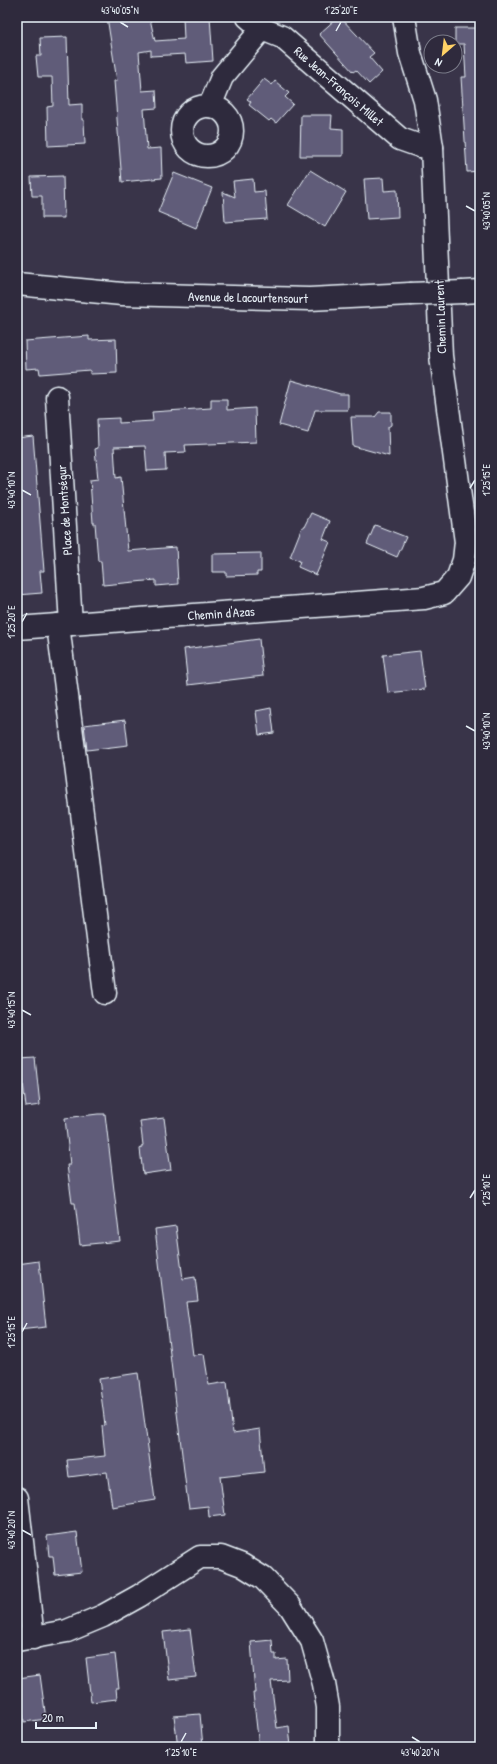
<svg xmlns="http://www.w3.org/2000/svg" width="497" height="1764" font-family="'Patrick Hand',sans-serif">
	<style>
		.building { fill: #615b79; stroke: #e8f1f8 }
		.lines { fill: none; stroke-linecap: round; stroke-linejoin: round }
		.minor-casing { stroke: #e8f1f8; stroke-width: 25 }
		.minor { stroke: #2f2a3d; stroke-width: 22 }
		.minor-bridge-casing { stroke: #e8f1f8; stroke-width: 25; stroke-linecap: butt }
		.minor-bridge { stroke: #2f2a3d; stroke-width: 22 }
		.ticks { fill: none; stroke: #e8f1f8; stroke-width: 1.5 }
		.labels { text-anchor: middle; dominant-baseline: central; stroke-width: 3; stroke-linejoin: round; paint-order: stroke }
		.street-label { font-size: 13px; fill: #e8f1f8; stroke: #2f2a3d }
		.neatline { fill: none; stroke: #e8f1f8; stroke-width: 1.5 }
		.ticks-label { font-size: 10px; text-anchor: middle; fill: #e8f1f8 }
	</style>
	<rect width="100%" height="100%" fill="#393449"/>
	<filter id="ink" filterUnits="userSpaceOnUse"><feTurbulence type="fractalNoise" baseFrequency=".025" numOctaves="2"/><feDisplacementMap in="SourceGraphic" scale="8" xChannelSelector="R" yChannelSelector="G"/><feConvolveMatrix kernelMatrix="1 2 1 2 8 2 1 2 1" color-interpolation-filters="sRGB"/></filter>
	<g filter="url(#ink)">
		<g class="building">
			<path d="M107,17H139V21L150,19L155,41L184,39L183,17H210L213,61L186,63L185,54L151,56V50L139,52L142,91L156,90L157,108L144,109L147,149L161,148L162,178L122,182L114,81H117Z"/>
			<path d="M338,17H340L374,53L369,57L382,72L369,84L356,70L353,72L319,34Z"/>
			<path d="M455,28H480V171L467,172L461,77H466L464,44H455Z"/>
			<path d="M67,37L69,105L82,104V120H84L85,144L48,146L47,107L53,106L52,77H38L36,56H41L40,38Z"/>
			<path d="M264,79L272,85L275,81L289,93L285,97L293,104L276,123L271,119L269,121L249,105L251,102L247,99Z"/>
			<path d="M301,115H332L331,128L343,129V156H300Z"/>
			<path d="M310,170L346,192L325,227L288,205Z"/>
			<path d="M174,173L212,188L196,228L158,212Z"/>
			<path d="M63,176L64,218H42V196H32L31,177Z"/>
			<path d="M383,178L384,191L397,190L398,217L367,219L364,179Z"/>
			<path d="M253,179L254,192L265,191L267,219L225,222L223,192L235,197L233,181Z"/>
			<path d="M89,336V340L116,339L117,373L90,374V370L40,374L39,368L26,369L25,341Z"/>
			<path d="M291,380L340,394H348V410H315L308,433L279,425Z"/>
			<path d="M211,399H227V410L255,408L256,442L185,445L186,452L165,453L166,470L147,471L145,446L114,447L116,478L121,477L128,551L176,547L178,584L156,586V580L103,585L101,561H98L95,523H93L90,480L98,479L95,449L98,448L97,419L119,418V423L153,421L152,412L211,408Z"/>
			<path d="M379,412H391V425L388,427L389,456L353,446L351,417H375Z"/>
			<path d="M33,436L44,571H40L42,593L17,595V498H19L17,473V438Z"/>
			<path d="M311,513L330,521L323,539L330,542L316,575L298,567L300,561L290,557L302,527H304Z"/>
			<path d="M375,525L406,537L397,557L367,544Z"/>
			<path d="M261,553V572H257V575L226,576V572H212V554Z"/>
			<path d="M259,639L263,676L188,685L184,649Z"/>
			<path d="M420,651L425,689L388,693L383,655Z"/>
			<path d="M271,708L274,733L259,735L256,711Z"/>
			<path d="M125,720L128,745L87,750L84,725Z"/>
			<path d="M35,1058L40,1105L26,1107L20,1059Z"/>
			<path d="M98,1114H105L120,1241L80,1245L75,1203H72L67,1165H70L65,1118Z"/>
			<path d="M164,1118L171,1170L143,1174L140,1149L143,1145L140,1121Z"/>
			<path d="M176,1226L183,1279L195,1277L198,1301L186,1302L193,1355L204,1354L209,1385L227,1382L233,1433L260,1429L264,1472L220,1477L225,1515L209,1517L208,1506L189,1508L187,1496L155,1229Z"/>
			<path d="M39,1261L46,1327L19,1330L17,1307V1264Z"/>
			<path d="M138,1373L155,1500L112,1507L107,1472L69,1477L67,1460L105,1456L102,1426L105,1425L99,1379Z"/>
			<path d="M77,1532L82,1572L55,1575L53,1556H49L47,1536Z"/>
			<path d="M190,1629L196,1677L169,1680L163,1632Z"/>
			<path d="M272,1640L273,1654H276V1660L287,1659L288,1680L271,1681L277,1728L289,1726L291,1747H259L253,1693H255L251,1642Z"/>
			<path d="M115,1654L119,1688H116L117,1699L91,1702L86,1658Z"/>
			<path d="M40,1675L46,1719L24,1722L23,1714L19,1715L17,1701V1687H19L18,1678Z"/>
			<path d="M200,1714L203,1747H178L174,1716Z"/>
		</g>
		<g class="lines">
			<g class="minor-casing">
				<g id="minor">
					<path d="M248,17L262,29L282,37L400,139L420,146L432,147"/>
					<circle cx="207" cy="131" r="25"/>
					<path d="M210,106L222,77L262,29"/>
					<path d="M17,284L122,294L309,299L410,294"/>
					<path d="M463,292L480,291"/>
					<path d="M57,397L71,624"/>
					<path d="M58,625L105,993"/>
					<path d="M17,628L424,598L444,593L458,577L464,560L466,542L441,356L432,147L425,100L410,53L404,17"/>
					<path d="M17,1498L33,1638"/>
					<path d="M17,1640L67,1631L103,1616L139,1596L200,1557H221L242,1565L263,1578L290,1606L312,1641L324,1684L328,1707V1747"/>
				</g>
			</g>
			<use href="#minor" class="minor"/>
			<g class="minor-bridge-casing">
				<path id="minor-bridge" d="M410,294L463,292"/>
			</g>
			<use href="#minor-bridge" class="minor-bridge"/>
		</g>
	</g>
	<path class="ticks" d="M120,22L128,27M336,31L341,22M466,206L475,211M470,488L475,480M22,490L31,495M22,622L27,613M466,726L475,731M22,1010L31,1015M470,1198L475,1190M22,1332L27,1323M22,1530L31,1535M412,1737L420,1742M181,1742L186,1733"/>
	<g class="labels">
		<g class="street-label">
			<text transform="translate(339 86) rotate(41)">Rue Jean-François Millet</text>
			<text transform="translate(248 297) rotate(1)">Avenue de Lacourtensourt</text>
			<text transform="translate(440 317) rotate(-92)">Chemin Laurent</text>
			<text transform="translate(64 510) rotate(-94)">Place de Montségur</text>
			<text transform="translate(221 613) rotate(-4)">Chemin d'Azas</text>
		</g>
	</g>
	<rect width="497" height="1764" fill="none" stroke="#2f2a3d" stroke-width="44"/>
	<g transform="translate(443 54) rotate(208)"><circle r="19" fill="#2f2a3d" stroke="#797a88"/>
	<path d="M0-3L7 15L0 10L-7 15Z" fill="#ffd166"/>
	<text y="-6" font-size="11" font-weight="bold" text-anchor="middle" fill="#e8f1f8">N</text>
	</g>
	<path d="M36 1722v6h60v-6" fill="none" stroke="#e8f1f8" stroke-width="2"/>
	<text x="42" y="1722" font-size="12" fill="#e8f1f8" stroke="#2f2a3d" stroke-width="3" paint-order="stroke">20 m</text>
	<rect x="22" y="22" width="453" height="1720" class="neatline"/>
	<g class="ticks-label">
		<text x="120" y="14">43°40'05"N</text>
		<text x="341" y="14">1°25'20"E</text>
		<text transform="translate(486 211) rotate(-90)" y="4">43°40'05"N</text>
		<text transform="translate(486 480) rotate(-90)" y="4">1°25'15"E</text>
		<text transform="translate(11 490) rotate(-90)" y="4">43°40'10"N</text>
		<text transform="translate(11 622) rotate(-90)" y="4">1°25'20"E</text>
		<text transform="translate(486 731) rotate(-90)" y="4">43°40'10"N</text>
		<text transform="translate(11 1010) rotate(-90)" y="4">43°40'15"N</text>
		<text transform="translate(486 1190) rotate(-90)" y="4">1°25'10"E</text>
		<text transform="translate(11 1332) rotate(-90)" y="4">1°25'15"E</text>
		<text transform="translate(11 1530) rotate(-90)" y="4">43°40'20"N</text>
		<text x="181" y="1756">1°25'10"E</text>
		<text x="420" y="1756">43°40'20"N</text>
	</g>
</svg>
